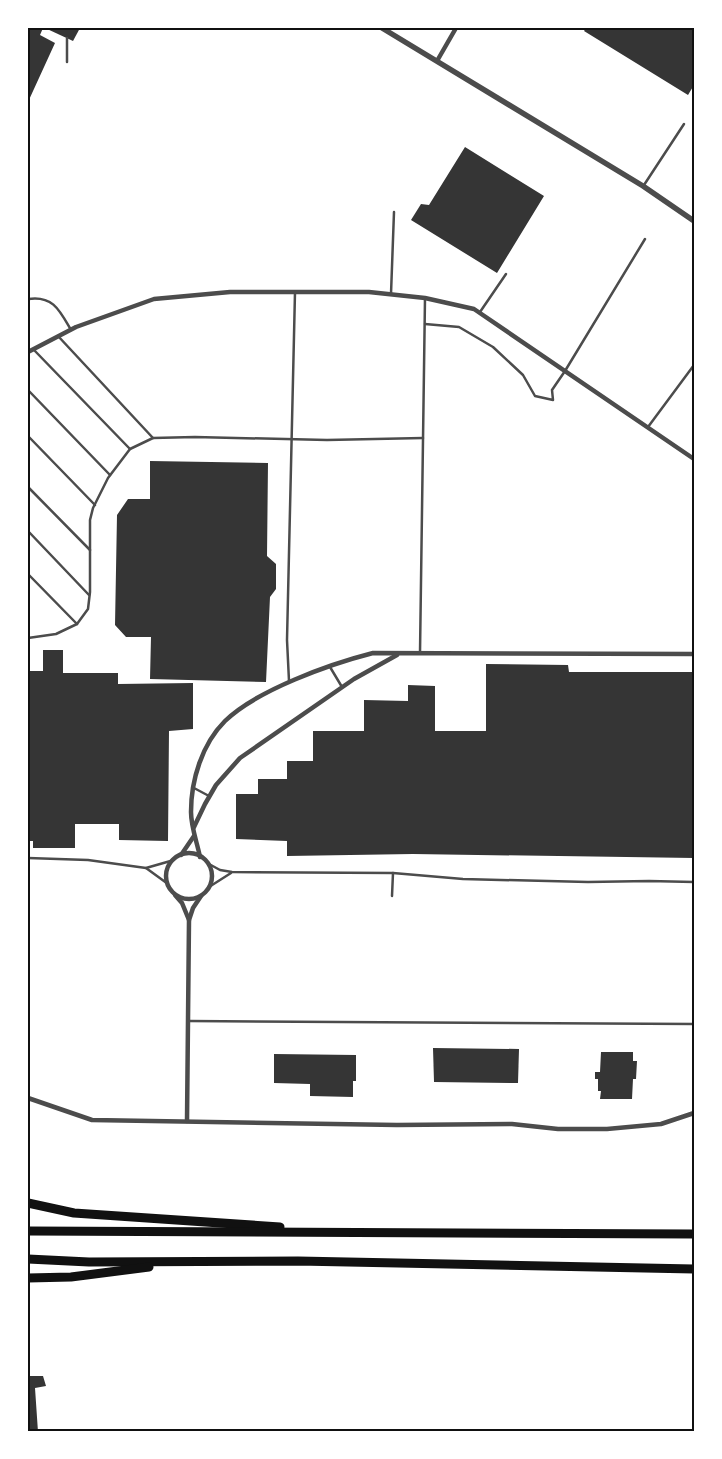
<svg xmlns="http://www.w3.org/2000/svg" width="722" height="1459" font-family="'Fira Sans',sans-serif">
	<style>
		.building { fill: #353535 }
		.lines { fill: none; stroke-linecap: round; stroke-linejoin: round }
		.service { stroke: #4c4c4c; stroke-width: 2.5 }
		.minor { stroke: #4c4c4c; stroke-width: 4.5 }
		.tertiary { stroke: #4c4c4c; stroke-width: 5.5 }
		.motorway { stroke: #111; stroke-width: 9 }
		.neatline { fill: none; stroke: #111; stroke-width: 2 }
	</style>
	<rect width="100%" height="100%" fill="#fff"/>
	<g class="building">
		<path d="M28,28H43L40,35L55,43L28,102Z"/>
		<path d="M45,28H80L73,41Z"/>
		<path d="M586,28H694V85L688,95L584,31Z"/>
		<path d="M465,147L544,196L497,273L411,220L421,204L429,205Z"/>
		<path d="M150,461L268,463L267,556L276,564V589L270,597L266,682L150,679L151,637H126L115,625L117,515L128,499H150Z"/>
		<path d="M43,650H63V673H118V684L193,683V729L169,731L168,841L119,840V824H75V848H33V841H28V671H43Z"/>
		<path d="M486,664L568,665L569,672H694V858L413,854L287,856V841L236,839V794H258V779H287V761H313V731H364V700L408,701V685L435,686V731H486Z"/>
		<path d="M433,1048L519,1049L518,1083L434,1082Z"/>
		<path d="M601,1052H633V1061H637L636,1079H633L632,1099H600L601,1091H598V1079H595V1072H600Z"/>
		<path d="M274,1054L356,1055V1081H353V1097L310,1096V1084L274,1083Z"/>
		<path d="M28,1376H43L46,1386L35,1388L38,1432H28Z"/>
	</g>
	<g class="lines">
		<g class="service">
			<path d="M67,62V38"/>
			<path d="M644,185L684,124"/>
			<path d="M391,294L394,212"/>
			<path d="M28,299C53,295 60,311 71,330"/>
			<path d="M480,312L506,274"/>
			<path d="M425,324L459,327L493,347L523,375L535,396L553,400L552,390L565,371L645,239"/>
			<path d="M58,336L153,438"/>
			<path d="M34,350L130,449"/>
			<path d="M28,390L110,475"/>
			<path d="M648,427L694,365"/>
			<path d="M28,436L95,505"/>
			<path d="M28,487L90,550"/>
			<path d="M28,531L89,595"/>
			<path d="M28,574L77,624"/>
			<path d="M28,630V638"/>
			<path d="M28,638L56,634L77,624L88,609L90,592V520L93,508L108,478L130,449L153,438L195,437L327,440L423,438"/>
			<path d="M420,653L425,298"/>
			<path d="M330,667L342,687"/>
			<path d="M289,681L287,640L295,292"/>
			<path d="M194,788L209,796"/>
			<path d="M28,858L88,860L146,868L174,860"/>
			<path d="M209,864L220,870L232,872L393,873L392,896"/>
			<path d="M146,868L168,884"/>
			<path d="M393,873L463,879L588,882L649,881L694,882"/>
			<path d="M209,887L231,873"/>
			<path d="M189,1021L694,1024"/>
		</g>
		<g class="minor">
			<path d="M437,61L456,28"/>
			<path d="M28,352L76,327L154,299L230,292H369L425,298L474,309L694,459"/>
			<path d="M194,827L205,804L216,785L240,758L354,679L397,655"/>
			<circle cx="189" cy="876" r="23"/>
			<path d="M181,855L194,836"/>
			<path d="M200,857C197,842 191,827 191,812C191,780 202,744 225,721C257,690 330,664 373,653L694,654"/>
			<path d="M175,895L182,903L189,920"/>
			<path d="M28,1098L92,1120L397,1125L512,1124L558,1129H607L661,1124L694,1113"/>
			<path d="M187,1121L189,920L193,908L201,896"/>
		</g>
		<path class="tertiary" d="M382,28L643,186L694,221"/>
		<g class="motorway">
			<path d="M28,1203L74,1213L280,1227"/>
			<path d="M28,1231L694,1234"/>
			<path d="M28,1259L89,1262L298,1261L694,1269"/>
			<path d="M28,1278L71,1277L149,1267"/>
		</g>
	</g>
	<rect width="722" height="1459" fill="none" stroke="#ffffff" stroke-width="58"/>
	<rect x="29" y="29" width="664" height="1401" class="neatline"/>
</svg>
